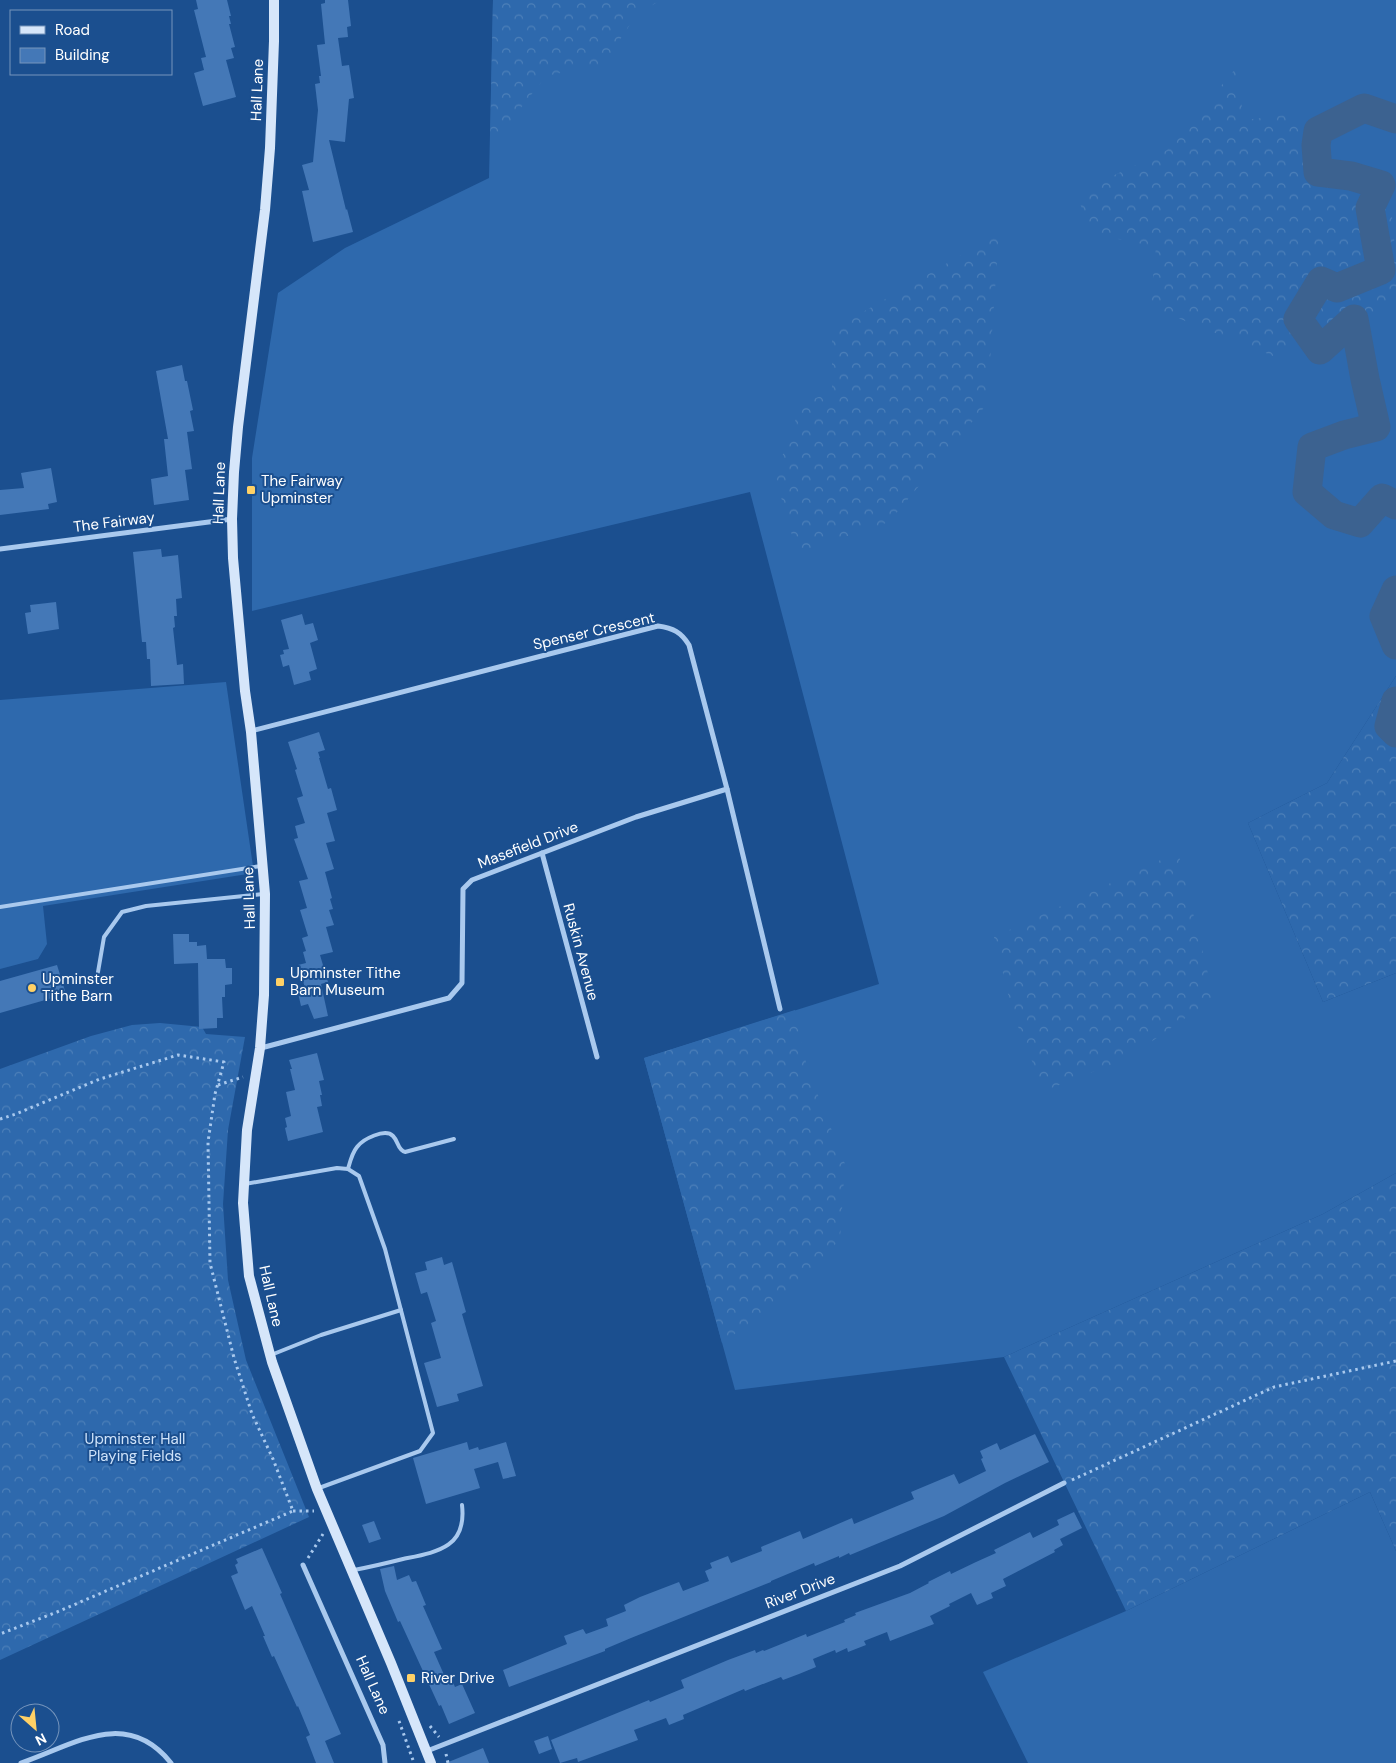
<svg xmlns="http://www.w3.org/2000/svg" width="1396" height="1763" font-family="'DM Sans',sans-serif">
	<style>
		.grass { fill: #2e69ad }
		.forest { fill: url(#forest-crowns) }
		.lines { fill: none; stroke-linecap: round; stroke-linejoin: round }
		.river { stroke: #3c6290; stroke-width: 29 }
		.building { fill: #4478b7 }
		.path { stroke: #a9c9ee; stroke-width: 3; stroke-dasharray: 2.5 4; stroke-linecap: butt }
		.lane { stroke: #a9c9ee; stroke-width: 4 }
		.street { stroke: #a9c9ee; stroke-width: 5 }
		.secondary { stroke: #d6e6fa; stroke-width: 10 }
		.poi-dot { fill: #ffd166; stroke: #1b4f8f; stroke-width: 2 }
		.labels { text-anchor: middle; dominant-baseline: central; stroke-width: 4; stroke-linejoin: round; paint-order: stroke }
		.street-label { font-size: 15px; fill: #fff; stroke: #1b4f8f }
		.poi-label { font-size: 15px; fill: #fff; stroke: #1b4f8f; text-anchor: start }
		.park-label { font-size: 15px; fill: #cfe3fa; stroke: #1b4f8f }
	</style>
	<defs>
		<pattern id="forest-crowns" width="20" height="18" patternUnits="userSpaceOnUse" patternTransform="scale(1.25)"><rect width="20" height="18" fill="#2e69ad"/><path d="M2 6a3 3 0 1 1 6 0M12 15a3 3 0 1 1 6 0" fill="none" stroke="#4d80b9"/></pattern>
	</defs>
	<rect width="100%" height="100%" fill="#1b4f8f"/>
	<g class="grass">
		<path d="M493,0H1396V676L1327,783L1248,823L1323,1002L1396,973V1173L1323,1214L1004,1357L735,1390L644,1058L879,984L750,492L252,611V458L278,293L345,248L489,178Z"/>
		<path d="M226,682L254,873L43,906L47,944L38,959L0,969V700Z"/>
		<path d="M1370,1492L1396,1551V1763H1028L983,1672L1126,1611Z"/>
	</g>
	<g class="forest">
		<path d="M493,0H661L637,14L604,64L546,76L490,147Z"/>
		<path d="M1236,68L1244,120L1294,114L1310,158L1391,206L1396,260V298L1361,332L1273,356L1150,307L1156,247L1089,233L1077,193L1167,150Z"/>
		<path d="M999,233L987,404L889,522L797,553L775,476L802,402L832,393V330Z"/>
		<path d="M1396,676V973L1323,1002L1248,823L1327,783Z"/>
		<path d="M1178,852L1214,998L1128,1058L1044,1091L1013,1014L994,937Z"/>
		<path d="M795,1010L807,1067L845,1164L840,1239L796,1290L722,1343L644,1058Z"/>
		<path d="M160,1023L202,1027L206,1034L245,1037L228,1130L223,1204L228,1280L246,1360L309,1517L0,1660V1069L91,1036L132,1025Z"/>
		<path d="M1396,1173V1551L1370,1492L1126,1611L1004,1357L1323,1214Z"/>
	</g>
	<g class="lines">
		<g class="river">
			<path d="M1396,119L1364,108L1318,131L1316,145L1318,172L1351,176L1381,185L1370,208L1381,270L1337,288L1321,281L1298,319L1320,350L1354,319L1365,379L1376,427L1344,435L1312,447L1307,492L1334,515L1360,523L1382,498L1396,505"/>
			<path d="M1396,590L1384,616L1396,645"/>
			<path d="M1396,701L1389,726L1396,733"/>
		</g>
	</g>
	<g class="building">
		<path d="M196,0H227L231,16H229L231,24H229L235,47L231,48L234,58L226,60L236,97L203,106L194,73L204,70L201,58L206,57L194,10L198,9Z"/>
		<path d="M325,0H348L351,26L347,27L348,37L338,38L342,66L349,65L354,98L349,99L345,142L329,140L346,210L347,209L353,232L313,242L302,191L309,190L302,165L313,162L318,110L315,84L320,83L319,76H321L317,45L325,44L321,4L325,3Z"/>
		<path d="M182,365L185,381H187L193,410L190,411L194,431L187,432L192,469L185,470L189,500L154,505L151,479L168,476L164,439H168L156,371Z"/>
		<path d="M51,468L57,502L48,504L49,509L0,515V490L24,488L21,473Z"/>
		<path d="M161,549L162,557L178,555L182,598L176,599L177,616H174L175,627L173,628L177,665L183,664L184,684L151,686L150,659H147L146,642H142L133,552Z"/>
		<path d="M56,602L59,629L28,634L25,613L31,612L30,605Z"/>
		<path d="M302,614L305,625L313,623L318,640L310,643L317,669L309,672L311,680L294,685L289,665L283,667L280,655L284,654L283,650L289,649L281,620Z"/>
		<path d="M319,732L325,750L318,752L320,758H319L328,789L331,788L337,810L327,813L335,841L326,843L334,869L325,872L332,898L330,899L333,909L329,910L334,925L326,927L333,952L320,955L328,982L321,984L328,1016L314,1019L308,1004L301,1006L298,993L306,991L298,965L306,963L303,952L306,951L302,938L308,936L300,910L307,908L299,881L308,879L294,839L298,838L295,826L305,823L297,798L303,796L295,770L297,769L288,742Z"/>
		<path d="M173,934H189V942H197V946L206,945L207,959H225L226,968H232V984L225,985V997H222L223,1018H217V1028L199,1029L198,963L174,964Z"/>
		<path d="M57,965L66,994L0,1013V981Z"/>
		<path d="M317,1053L324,1080L319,1081L322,1095H320L322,1106L317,1107L323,1132L288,1141L285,1128L287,1127L285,1118L291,1116L286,1092L295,1090L290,1069H292L289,1060Z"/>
		<path d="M442,1257L444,1265L452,1262L466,1312L462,1314L483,1386L457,1394L459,1401L437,1407L424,1363L441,1358L431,1323L436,1321L427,1292L421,1294L415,1273L427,1270L425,1262Z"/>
		<path d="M1035,1434L1049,1462L1005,1483L944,1516L850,1555L849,1553L839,1558V1556L815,1566L814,1563L771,1581V1582L631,1638L605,1649V1651L509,1687L503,1670L567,1644L564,1636L583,1629L586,1634L608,1626L606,1619L626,1611L624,1605L640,1597L679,1582L683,1591L709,1581L705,1571L712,1568L710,1563L728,1556L731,1563L762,1551L761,1547L800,1531L803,1539L852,1518L854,1524L914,1499L911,1492L954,1474L959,1484L986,1471L981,1459L983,1458L980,1451L997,1443L1000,1450Z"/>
		<path d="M467,1442L469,1450L478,1447L479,1450L506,1442L516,1476L503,1479L498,1462L474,1469L480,1488L426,1504L413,1458Z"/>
		<path d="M1074,1512L1082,1528L1060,1539L1063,1545L1054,1550L1055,1552L1003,1579L1006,1586L991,1593L993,1598L977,1605L971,1593L949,1604L950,1606L930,1616L934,1624L890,1641L887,1632L864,1641L866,1645L848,1652L847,1648L836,1653L835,1650L813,1659L816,1667L799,1674L783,1680L781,1677L745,1691L744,1689L683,1715L684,1719L669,1725L666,1718L634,1730L638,1740L578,1762L577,1758L560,1763L551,1740L627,1709L649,1700L650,1702L684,1688L681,1680L728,1660L755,1650L756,1653L763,1650L764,1651L806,1634L807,1637L845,1622L844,1620L856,1615L855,1613L910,1593L929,1583L928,1582L950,1571L951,1574L976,1562L996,1553L994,1550L1030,1532L1033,1538L1059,1525L1057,1520Z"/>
		<path d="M374,1521L381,1539L369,1543L362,1525Z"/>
		<path d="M262,1548L282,1593L280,1594L341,1734L325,1741L334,1763H316L306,1737L310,1735L298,1706L297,1707L274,1656L272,1657L263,1636H265L252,1606L245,1610L231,1576L238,1573L235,1565L238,1563L236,1559Z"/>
		<path d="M394,1566L397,1580L409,1575L412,1582L416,1581L426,1605L423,1606L442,1649L434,1652L445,1677L450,1675L455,1687L462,1684L475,1713L449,1724L441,1705L439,1706L400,1621L398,1622L385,1591L380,1569Z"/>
		<path d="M548,1736L552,1749L539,1754L534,1741Z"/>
		<path d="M483,1748L489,1763H446Z"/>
	</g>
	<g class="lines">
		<g class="path">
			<path d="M218,1085L243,1077"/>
			<path d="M0,1119L16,1114L100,1079L178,1055L224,1062L215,1094L208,1142L210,1263L234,1358L252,1414L273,1459L293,1511L57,1612L0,1634"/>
			<path d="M1072,1480L1274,1387L1396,1361"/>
			<path d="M293,1511H314"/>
			<path d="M308,1558L323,1534"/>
			<path d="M399,1721L414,1763"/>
			<path d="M430,1726L439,1737"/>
			<path d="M446,1754L448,1763"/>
		</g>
		<g class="lane">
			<path d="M0,907L261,866"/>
			<path d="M98,972L104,937L122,912L146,906L263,894"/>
			<path d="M348,1169C350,1162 352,1153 357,1147C363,1139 385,1128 393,1136C399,1142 397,1149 405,1152L454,1139"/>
			<path d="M245,1184L337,1168L348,1169L359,1176L385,1249L433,1433L420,1451L319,1488"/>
			<path d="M271,1355L321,1335L401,1310"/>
			<path d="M354,1570C370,1567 387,1563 403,1559C437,1552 467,1548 462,1505"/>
		</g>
		<g class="street">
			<path d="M0,549L232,519"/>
			<path d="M251,731L658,626C673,628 681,632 689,645L727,789L780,1009"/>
			<path d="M542,853L597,1057"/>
			<path d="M261,1048L449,998L462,983L463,889L472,880L636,817L727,789"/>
			<path d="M303,1565L383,1745L385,1763"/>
			<path d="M427,1751L900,1566L1064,1483"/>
			<path d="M21,1763C74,1745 126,1707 171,1763"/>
		</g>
		<path class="secondary" d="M274,0V41L270,148L265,210L238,427L234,472L232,519L233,558L245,691L251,732L265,894L264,995L260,1048L247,1130L243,1203L249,1276L272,1362L317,1489L391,1663L431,1763"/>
	</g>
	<g class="poi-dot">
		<rect x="246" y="485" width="10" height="10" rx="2.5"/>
		<rect x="275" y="977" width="10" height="10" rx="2.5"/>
		<circle cx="32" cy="988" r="5"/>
		<rect x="406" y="1673" width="10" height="10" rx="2.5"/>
	</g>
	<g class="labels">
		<g class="street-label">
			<text transform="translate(257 90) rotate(-88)">Hall Lane</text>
			<text transform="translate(219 493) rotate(-88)">Hall Lane</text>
			<text transform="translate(114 522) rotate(-7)">The Fairway</text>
			<text transform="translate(594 631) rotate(-13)">Spenser Crescent</text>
			<text transform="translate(528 845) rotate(-21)">Masefield Drive</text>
			<text transform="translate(249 898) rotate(-92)">Hall Lane</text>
			<text transform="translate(581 952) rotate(75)">Ruskin Avenue</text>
			<text transform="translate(271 1296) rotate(77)">Hall Lane</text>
			<text transform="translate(800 1591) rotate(-21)">River Drive</text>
			<text transform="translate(373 1685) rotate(66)">Hall Lane</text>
		</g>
		<g class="poi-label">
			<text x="261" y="481">The Fairway<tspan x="261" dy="17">Upminster</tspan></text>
			<text x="290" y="973">Upminster Tithe<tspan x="290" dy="17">Barn Museum</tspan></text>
			<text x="42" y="979">Upminster<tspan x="42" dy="17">Tithe Barn</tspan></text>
			<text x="421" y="1678">River Drive</text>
		</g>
		<g class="park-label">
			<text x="135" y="1439">Upminster Hall<tspan x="135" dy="17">Playing Fields</tspan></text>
		</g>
	</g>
	<rect x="10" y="10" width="162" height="65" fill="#1b4f8f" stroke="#7695bc"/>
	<rect x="20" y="26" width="25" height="8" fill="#d6e6fa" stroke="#7695bc"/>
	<text x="55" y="35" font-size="15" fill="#ffffff">Road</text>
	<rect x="20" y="48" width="25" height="15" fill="#4478b7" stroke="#7695bc"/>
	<text x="55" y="60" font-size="15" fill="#ffffff">Building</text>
	<g transform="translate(35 1728) rotate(153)"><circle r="24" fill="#1b4f8f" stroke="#7695bc"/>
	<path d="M0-4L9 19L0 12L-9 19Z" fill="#ffd166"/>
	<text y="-8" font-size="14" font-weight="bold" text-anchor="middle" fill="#ffffff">N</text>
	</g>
</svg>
